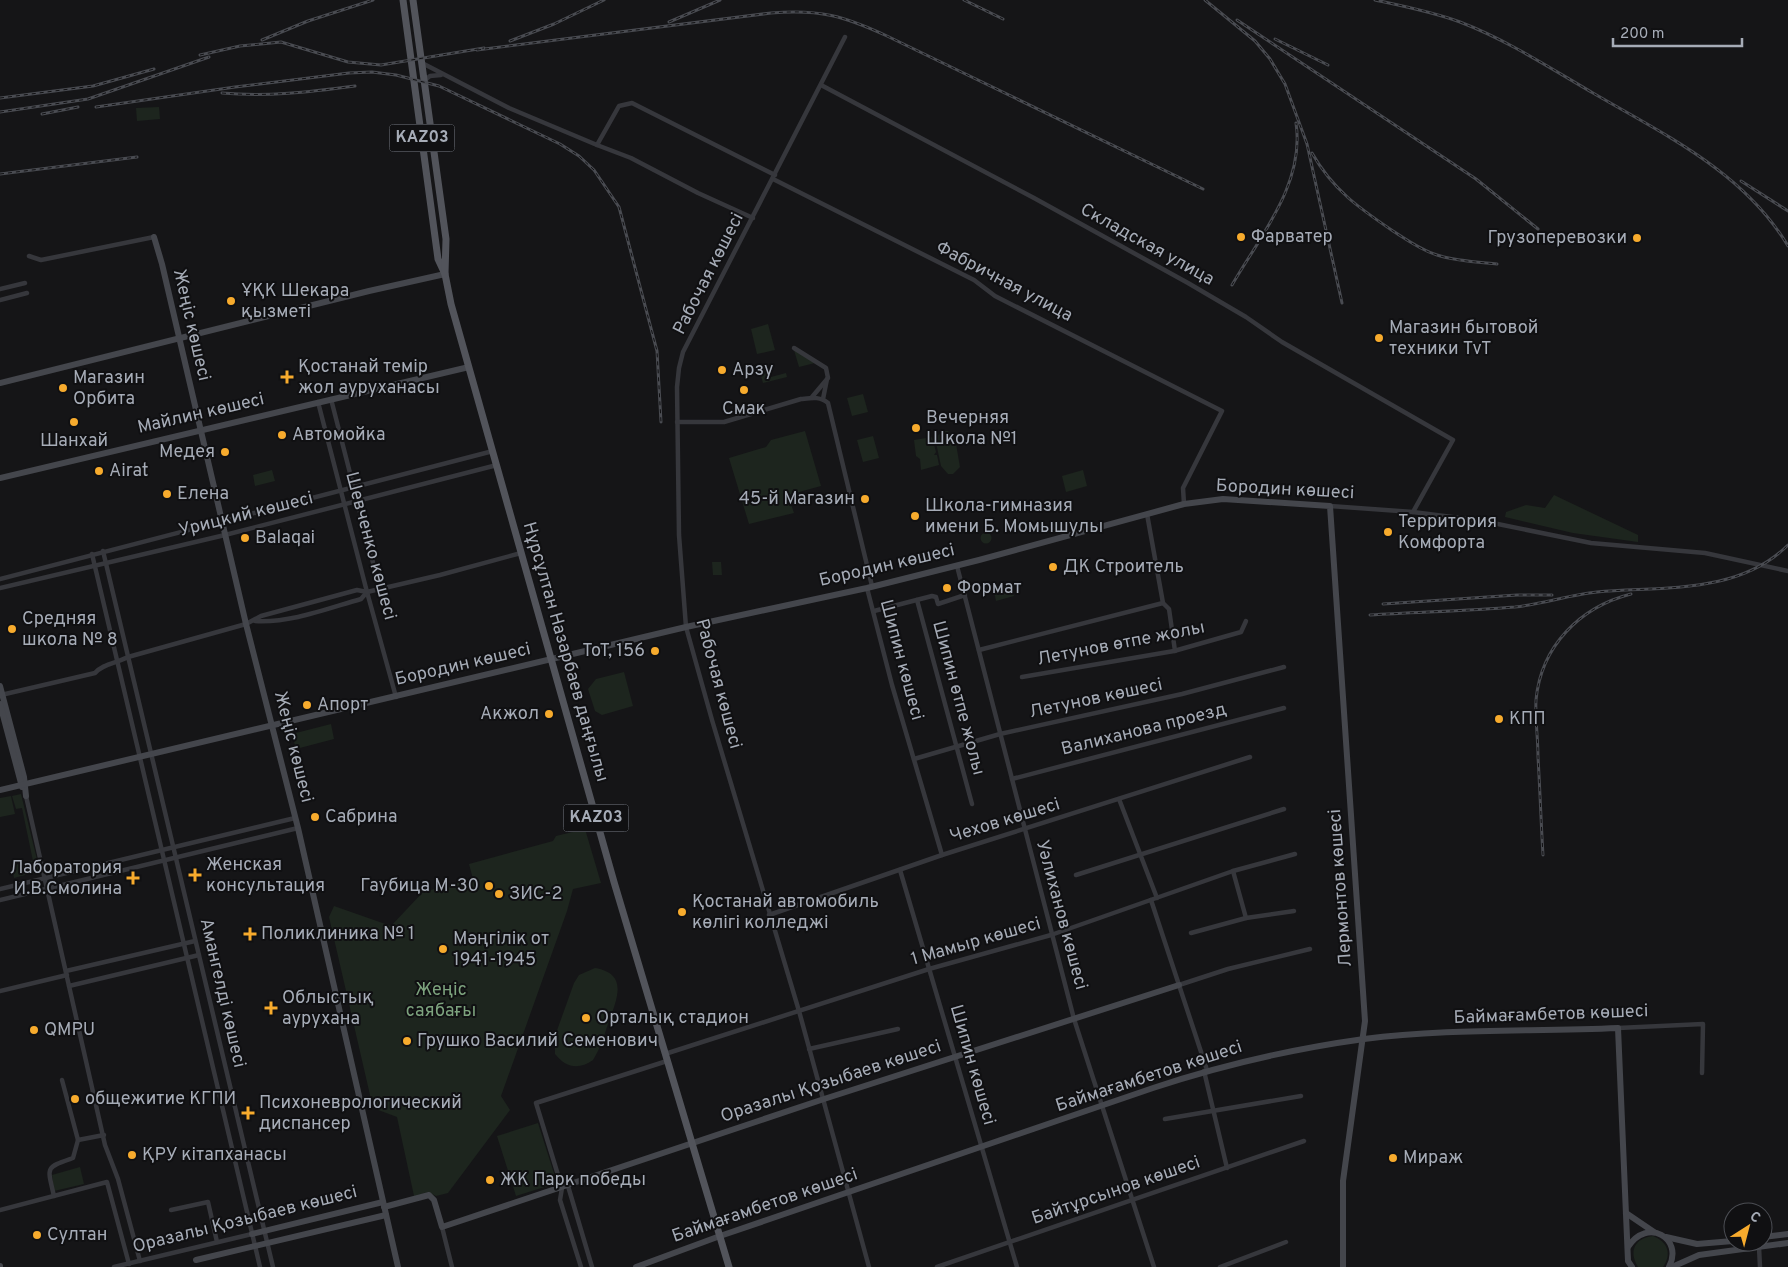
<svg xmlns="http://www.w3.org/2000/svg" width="1788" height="1267" font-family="Overpass,sans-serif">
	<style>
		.green { fill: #1d251e }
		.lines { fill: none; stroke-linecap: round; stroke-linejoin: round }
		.street { stroke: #36373c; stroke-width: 4.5 }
		.secondary { stroke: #44464c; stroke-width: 6 }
		.primary { stroke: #52545b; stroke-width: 7 }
		.rail-casing { stroke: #494b51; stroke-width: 3 }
		.rail { stroke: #101012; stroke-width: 1; stroke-dasharray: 4; stroke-linecap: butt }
		.poi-dot { fill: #f7ab2d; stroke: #101012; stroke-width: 2 }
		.labels { text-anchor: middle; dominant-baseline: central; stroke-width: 4; stroke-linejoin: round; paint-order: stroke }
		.shield { fill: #101012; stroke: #797d86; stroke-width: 1 }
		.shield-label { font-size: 16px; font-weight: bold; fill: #a6acb7 }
		.poi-label { font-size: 18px; fill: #a6acb7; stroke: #101012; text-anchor: start }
		.street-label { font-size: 18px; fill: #a6acb7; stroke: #101012 }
		.park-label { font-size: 18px; fill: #7da37e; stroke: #101012 }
	</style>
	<rect width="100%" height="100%" fill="#151517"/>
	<g class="green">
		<path d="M159,107L160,119L137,121L136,108Z"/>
		<path d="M768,324L775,350L757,354L751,329Z"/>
		<path d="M794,350L815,363L799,367Z"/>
		<path d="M768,366L771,377L786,373L787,377L763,383L759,369Z"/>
		<path d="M863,394L868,412L852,416L847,398Z"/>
		<path d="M805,431L821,486L788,495L794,513L749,524L729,458L766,447L771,440Z"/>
		<path d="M943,431H948L955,438L960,467L953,474H948L941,466L935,438Z"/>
		<path d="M873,436L879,458L863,462L857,440Z"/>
		<path d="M932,437L936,452L934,455H937L939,465L921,470L920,459L916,456L914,440Z"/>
		<path d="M272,470L275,481L255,486L253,475Z"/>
		<path d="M1083,470L1087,486L1066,492L1062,476Z"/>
		<path d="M1554,495L1638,535V542L1573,533L1505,517L1506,512L1526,505L1545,508Z"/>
		<circle cx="986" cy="538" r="5.5"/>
		<path d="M712,562H721L722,575H713Z"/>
		<path d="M1012,587L1014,596L996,601L994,592Z"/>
		<path d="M624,672L633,706L602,715L595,711L588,689L596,679Z"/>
		<path d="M331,724L334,739L296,749L292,734Z"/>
		<path d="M21,794L40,872L31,874L28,862L33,861L22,808L16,809L12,796Z"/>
		<path d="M11,796L15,814L0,817V798Z"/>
		<path d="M585,829L601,883L573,889L567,911L501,1096L510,1110L448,1193L436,1196L428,1192L414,1196L397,1117L373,1108L329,917L334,906L391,926L423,892L473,879L469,864L553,841L556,836Z"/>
		<path d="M26,862L29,874L14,878L12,866Z"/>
		<path d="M595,968C630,974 616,1001 608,1024C604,1036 600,1049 593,1060C579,1070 566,1068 555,1054V1036L574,983L579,975Z"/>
		<path d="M538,1123L557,1183L516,1196L497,1136Z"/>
		<path d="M80,1167L84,1184L54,1191L52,1175Z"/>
		<path d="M1653,1236C1668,1242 1672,1254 1663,1267H1638C1628,1251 1635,1238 1653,1236Z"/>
	</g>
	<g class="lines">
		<g class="street">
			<path d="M845,37L683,352L679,368L677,387L679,535L686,627L712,720L799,1011L869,1267"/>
			<path d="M422,63L509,108L597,145L619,106L632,103L775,175"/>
			<path d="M425,80L430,76L441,75"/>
			<path d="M821,85L1034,198L1188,283L1246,317L1282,342L1453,440L1413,512"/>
			<path d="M597,145L631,158L698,193L753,218"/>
			<path d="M773,179L974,280L995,296L1222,411L1183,488L1184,504"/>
			<path d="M29,256L41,260L154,237"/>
			<path d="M0,289L25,283"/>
			<path d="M0,300L27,293"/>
			<path d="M794,348L826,368L828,378L812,397"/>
			<path d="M331,399L380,590"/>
			<path d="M823,399L827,379"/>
			<path d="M318,402L367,592L396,697"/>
			<path d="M677,422H724L801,399C811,398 820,396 828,403L872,586"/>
			<path d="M1330,506L1413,512L1483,521L1591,543L1705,553L1788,571"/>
			<path d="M1147,514L1163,603L1169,609L1175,651"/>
			<path d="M103,551L273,1267"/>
			<path d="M92,554L260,1267"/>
			<path d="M957,566L1074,1019L1154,1267"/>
			<path d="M0,579L493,451"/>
			<path d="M0,588L225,535L497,465"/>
			<path d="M867,588L892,685L942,855"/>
			<path d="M367,592L440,575L521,553"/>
			<path d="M917,600L972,804"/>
			<path d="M874,611L932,596L936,597L938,604L965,595"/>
			<path d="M255,621C291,623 326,609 361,599L367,592"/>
			<path d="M979,650L1163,603"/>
			<path d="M1022,677L1174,651L1241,632L1246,621"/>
			<path d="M1,695L95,673C102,664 117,663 128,657L246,624L261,616L357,590L367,592"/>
			<path d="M914,759L1000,734L1182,694L1284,667"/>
			<path d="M1012,779L1284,708"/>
			<path d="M26,796L105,1145L118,1179L140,1261"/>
			<path d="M1119,799L1157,898"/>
			<path d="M900,870L1017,1267"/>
			<path d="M1233,871L1246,918"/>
			<path d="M1076,875L1284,809"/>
			<path d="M0,889L295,818"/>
			<path d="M0,900L298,828"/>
			<path d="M1151,900L1207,1070"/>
			<path d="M769,915L942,855L1250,757"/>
			<path d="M1191,933L1246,918L1294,911"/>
			<path d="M66,971L195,941"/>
			<path d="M1179,985L1228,969L1310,949"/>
			<path d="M69,986L199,955"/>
			<path d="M0,991L67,975"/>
			<path d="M1618,1028L1703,1024L1702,1073"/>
			<path d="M809,1049L898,1029"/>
			<path d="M665,1054L929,969L1051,935L1233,871L1295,854"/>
			<path d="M1204,1071L1227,1168"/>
			<path d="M62,1080L78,1140L104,1135"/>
			<path d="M1165,1119L1301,1096"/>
			<path d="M568,1186L592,1267"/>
			<path d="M54,1196C47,1166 45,1168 73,1158L78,1140"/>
			<path d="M0,1210L107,1182L129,1264"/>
			<path d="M171,1210L208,1202L217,1242"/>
			<path d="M442,1227L452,1267"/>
			<path d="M1759,1247L1760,1267"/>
			<path d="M114,1267L252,1234"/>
			<path d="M581,1267L560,1200L562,1188L536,1103L667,1061"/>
			<path d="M937,1267L1304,1141"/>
			<path d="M1220,1267L1286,1242"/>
		</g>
		<g class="secondary">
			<path d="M154,237L162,264L246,624L298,828L398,1267"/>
			<path d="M0,383L369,291L445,274"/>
			<path d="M0,478L469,367"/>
			<path d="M0,686L24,777L26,796"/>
			<path d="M0,704L22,787"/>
			<path d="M0,790L686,627L867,588L979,560L1184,504L1223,499L1330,506L1365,1021L1343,1181V1267"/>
			<path d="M384,1207L429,1195L434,1200L442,1227L824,1099L1179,985"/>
			<path d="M1626,1213L1654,1232"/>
			<path d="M252,1234L383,1202"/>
			<path d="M1666,1237L1697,1244L1733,1241"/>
			<path d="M1763,1237L1788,1234"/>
			<path d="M1628,1247C1647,1217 1684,1238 1669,1267"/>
			<path d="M196,1260L386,1215"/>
			<path d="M0,1266V1267"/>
			<path d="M636,1267L720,1236L1153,1088C1222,1065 1292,1049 1364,1039C1447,1028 1533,1032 1618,1028L1628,1261L1632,1267"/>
			<path d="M1672,1267L1699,1255L1788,1243"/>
		</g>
		<g class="primary">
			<path d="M403,0L438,259L445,274L451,304L614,882L729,1267"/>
			<path d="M413,0L446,239L445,274"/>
		</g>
		<g class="rail-casing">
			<g id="rail">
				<path d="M964,0L1003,19"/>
				<path d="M1205,0L1255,41L1270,59L1285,84L1307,144L1342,303"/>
				<path d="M1375,0C1403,6 1433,12 1460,22C1507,40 1550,68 1593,93C1665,135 1744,172 1788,246"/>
				<path d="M1237,20L1476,179L1538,229"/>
				<path d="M669,22L720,0"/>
				<path d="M1275,39L1328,65"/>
				<path d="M262,40L308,21L373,0"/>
				<path d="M510,41L554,24L604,0"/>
				<path d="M477,50L771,13C820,9 844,16 887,36L1203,189"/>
				<path d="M200,55L240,46L281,42L348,62L381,65L484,48"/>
				<path d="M222,93C267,97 310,92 355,86"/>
				<path d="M0,98L93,86L154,69"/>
				<path d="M96,107L235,87L349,73L372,72L396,75L439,86L560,144L579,156L594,170L619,207L657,351L661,422"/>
				<path d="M0,112L88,99L209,57"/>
				<path d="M42,114L78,107"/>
				<path d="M1312,153C1333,190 1359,208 1393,231C1407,240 1421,250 1437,255C1456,261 1477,262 1497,264"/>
				<path d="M0,174L137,157"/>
				<path d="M1741,181L1788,211"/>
				<path d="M1232,285C1261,235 1305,183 1296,123"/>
				<path d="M1383,604L1517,595H1552"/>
				<path d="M1370,615C1418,612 1467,611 1515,607C1542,604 1569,595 1597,592C1662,586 1738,595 1788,545"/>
				<path d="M1543,855C1541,822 1540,790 1538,757C1538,738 1535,718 1536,700C1541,646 1580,607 1631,594"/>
			</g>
		</g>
		<use href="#rail" class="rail"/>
	</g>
	<g class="poi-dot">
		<circle cx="1241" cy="237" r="5"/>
		<circle cx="1637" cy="238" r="5"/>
		<circle cx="231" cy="301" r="5"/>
		<circle cx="1379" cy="338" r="5"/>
		<circle cx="722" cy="370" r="5"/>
		<path d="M284.5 369.5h5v5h5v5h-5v5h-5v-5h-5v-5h5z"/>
		<circle cx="63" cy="388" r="5"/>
		<circle cx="744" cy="390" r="5"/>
		<circle cx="74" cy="422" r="5"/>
		<circle cx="916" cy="428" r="5"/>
		<circle cx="282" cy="435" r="5"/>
		<circle cx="225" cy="452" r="5"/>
		<circle cx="99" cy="471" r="5"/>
		<circle cx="167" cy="494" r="5"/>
		<circle cx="865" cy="499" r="5"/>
		<circle cx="915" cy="516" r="5"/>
		<circle cx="1388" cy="532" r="5"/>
		<circle cx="245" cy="538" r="5"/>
		<circle cx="1053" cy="567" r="5"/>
		<circle cx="947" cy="588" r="5"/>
		<circle cx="12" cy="629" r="5"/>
		<circle cx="655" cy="651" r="5"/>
		<circle cx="307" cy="705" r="5"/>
		<circle cx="549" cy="714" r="5"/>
		<circle cx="1499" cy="719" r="5"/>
		<circle cx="315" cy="817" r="5"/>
		<path d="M192.5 867.5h5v5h5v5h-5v5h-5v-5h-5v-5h5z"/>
		<path d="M130.5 870.5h5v5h5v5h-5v5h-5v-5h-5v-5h5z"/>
		<circle cx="489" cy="886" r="5"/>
		<circle cx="499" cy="894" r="5"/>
		<circle cx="682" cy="912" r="5"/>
		<path d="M247.5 926.5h5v5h5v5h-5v5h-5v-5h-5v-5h5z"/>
		<circle cx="443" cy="949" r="5"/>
		<path d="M268.5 1000.5h5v5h5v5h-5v5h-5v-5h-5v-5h5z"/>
		<circle cx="586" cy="1018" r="5"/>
		<circle cx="34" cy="1030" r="5"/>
		<circle cx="407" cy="1041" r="5"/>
		<circle cx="75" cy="1099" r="5"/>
		<path d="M245.5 1105.5h5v5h5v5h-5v5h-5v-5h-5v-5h5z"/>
		<circle cx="132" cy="1155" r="5"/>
		<circle cx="1393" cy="1158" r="5"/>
		<circle cx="490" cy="1180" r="5"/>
		<circle cx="37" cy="1235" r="5"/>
	</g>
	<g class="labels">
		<g class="shield">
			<rect x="389.5" y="124.5" width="65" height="27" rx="4"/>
			<rect x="563.5" y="804.5" width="65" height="27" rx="4"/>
		</g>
		<g class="shield-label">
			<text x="422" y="138">KАZ03</text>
			<text x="596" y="818">KАZ03</text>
		</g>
		<g class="poi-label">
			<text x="1251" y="237">Фарватер</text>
			<text x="1627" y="238" text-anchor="end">Грузоперевозки</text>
			<text x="241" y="291">ҰҚК Шекара<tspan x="241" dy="21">қызметі</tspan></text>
			<text x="1389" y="328">Магазин бытовой<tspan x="1389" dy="21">техники TvT</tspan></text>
			<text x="298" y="367">Қостанай темір<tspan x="298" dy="21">жол ауруханасы</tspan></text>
			<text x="732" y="370">Арзу</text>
			<text x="73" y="378">Магазин<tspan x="73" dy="21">Орбита</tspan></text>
			<text x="744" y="409" text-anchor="middle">Смак</text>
			<text x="926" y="418">Вечерняя<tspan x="926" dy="21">Школа №1</tspan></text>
			<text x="292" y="435">Автомойка</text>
			<text x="74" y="441" text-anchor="middle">Шанхай</text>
			<text x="215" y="452" text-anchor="end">Медея</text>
			<text x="109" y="471">Airat</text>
			<text x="177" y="494">Елена</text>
			<text x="855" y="499" text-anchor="end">45-й Магазин</text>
			<text x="925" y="506">Школа-гимназия<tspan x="925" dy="21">имени Б. Момышулы</tspan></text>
			<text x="1398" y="522">Территория<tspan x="1398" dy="21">Комфорта</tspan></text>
			<text x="255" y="538">Balaqai</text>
			<text x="1063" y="567">ДК Строитель</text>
			<text x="957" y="588">Формат</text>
			<text x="22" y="619">Средняя<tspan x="22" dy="21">школа № 8</tspan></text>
			<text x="645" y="651" text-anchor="end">ТоТ, 156</text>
			<text x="317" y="705">Апорт</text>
			<text x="539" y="714" text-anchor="end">Акжол</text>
			<text x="1509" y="719">КПП</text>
			<text x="325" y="817">Сабрина</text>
			<text x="206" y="865">Женская<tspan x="206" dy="21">консультация</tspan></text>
			<text x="122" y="868" text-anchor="end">Лаборатория<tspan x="122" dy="21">И.В.Смолина</tspan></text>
			<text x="479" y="886" text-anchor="end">Гаубица М-30</text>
			<text x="509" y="894">ЗИС-2</text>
			<text x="692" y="902">Қостанай автомобиль<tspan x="692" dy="21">көлігі колледжі</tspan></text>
			<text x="261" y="934">Поликлиника № 1</text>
			<text x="453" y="939">Мәңгілік от<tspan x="453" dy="21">1941-1945</tspan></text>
			<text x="282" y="998">Облыстық<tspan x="282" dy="21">аурухана</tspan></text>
			<text x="596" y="1018">Орталық стадион</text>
			<text x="44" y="1030">QMPU</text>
			<text x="417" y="1041">Грушко Василий Семенович</text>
			<text x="85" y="1099">общежитие КГПИ</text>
			<text x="259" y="1103">Психоневрологический<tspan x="259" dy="21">диспансер</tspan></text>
			<text x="142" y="1155">ҚРУ кітапханасы</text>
			<text x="1403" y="1158">Мираж</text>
			<text x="500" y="1180">ЖК Парк победы</text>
			<text x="47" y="1235">Султан</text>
		</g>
		<g class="street-label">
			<text transform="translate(1147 245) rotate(29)">Складская улица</text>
			<text transform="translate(709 274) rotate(-63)">Рабочая көшесі</text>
			<text transform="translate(1004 282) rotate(28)">Фабричная улица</text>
			<text transform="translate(191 325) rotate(77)">Жеңіс көшесі</text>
			<text transform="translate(201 414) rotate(-13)">Майлин көшесі</text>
			<text transform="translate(1285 490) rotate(3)">Бородин көшесі</text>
			<text transform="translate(246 515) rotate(-14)">Урицкий көшесі</text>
			<text transform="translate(370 546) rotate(75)">Шевченко көшесі</text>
			<text transform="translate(887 566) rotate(-13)">Бородин көшесі</text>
			<text transform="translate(1121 644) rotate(-11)">Летунов өтпе жолы</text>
			<text transform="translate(565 652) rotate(74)">Нұрсұлтан Назарбаев даңғылы</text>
			<text transform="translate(901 660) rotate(75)">Шипин көшесі</text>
			<text transform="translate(463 665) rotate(-13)">Бородин көшесі</text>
			<text transform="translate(718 684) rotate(75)">Рабочая көшесі</text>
			<text transform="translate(958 698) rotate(75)">Шипин өтпе жолы</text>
			<text transform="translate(1096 699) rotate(-12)">Летунов көшесі</text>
			<text transform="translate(1144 730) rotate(-14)">Валиханова проезд</text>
			<text transform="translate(293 747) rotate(76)">Жеңіс көшесі</text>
			<text transform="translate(1005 821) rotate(-17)">Чехов көшесі</text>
			<text transform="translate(1341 888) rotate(-94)">Лермонтов көшесі</text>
			<text transform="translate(1061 915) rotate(75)">Уәлиханов көшесі</text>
			<text transform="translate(976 942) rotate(-16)">1 Мамыр көшесі</text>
			<text transform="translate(222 993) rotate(77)">Амангелді көшесі</text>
			<text transform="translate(1551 1015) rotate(-2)">Баймағамбетов көшесі</text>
			<text transform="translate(972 1065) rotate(74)">Шипин көшесі</text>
			<text transform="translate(1149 1077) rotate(-18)">Баймағамбетов көшесі</text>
			<text transform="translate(831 1082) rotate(-18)">Оразалы Қозыбаев көшесі</text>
			<text transform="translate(1116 1191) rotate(-19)">Байтұрсынов көшесі</text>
			<text transform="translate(765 1206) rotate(-19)">Баймағамбетов көшесі</text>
			<text transform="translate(245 1220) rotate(-14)">Оразалы Қозыбаев көшесі</text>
		</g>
		<g class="park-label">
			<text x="441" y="990">Жеңіс<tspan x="441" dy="21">саябағы</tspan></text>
		</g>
	</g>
	<g transform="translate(1748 1227) rotate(36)"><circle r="24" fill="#101012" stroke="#4c4e54"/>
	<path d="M0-4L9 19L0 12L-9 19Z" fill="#f7ab2d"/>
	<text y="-8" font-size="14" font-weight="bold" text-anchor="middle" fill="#a6acb7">С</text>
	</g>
	<path d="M1613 38v8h129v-8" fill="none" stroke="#a6acb7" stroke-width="2.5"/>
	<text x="1620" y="38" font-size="15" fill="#a6acb7" stroke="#101012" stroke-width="4" paint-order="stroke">200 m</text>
</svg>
